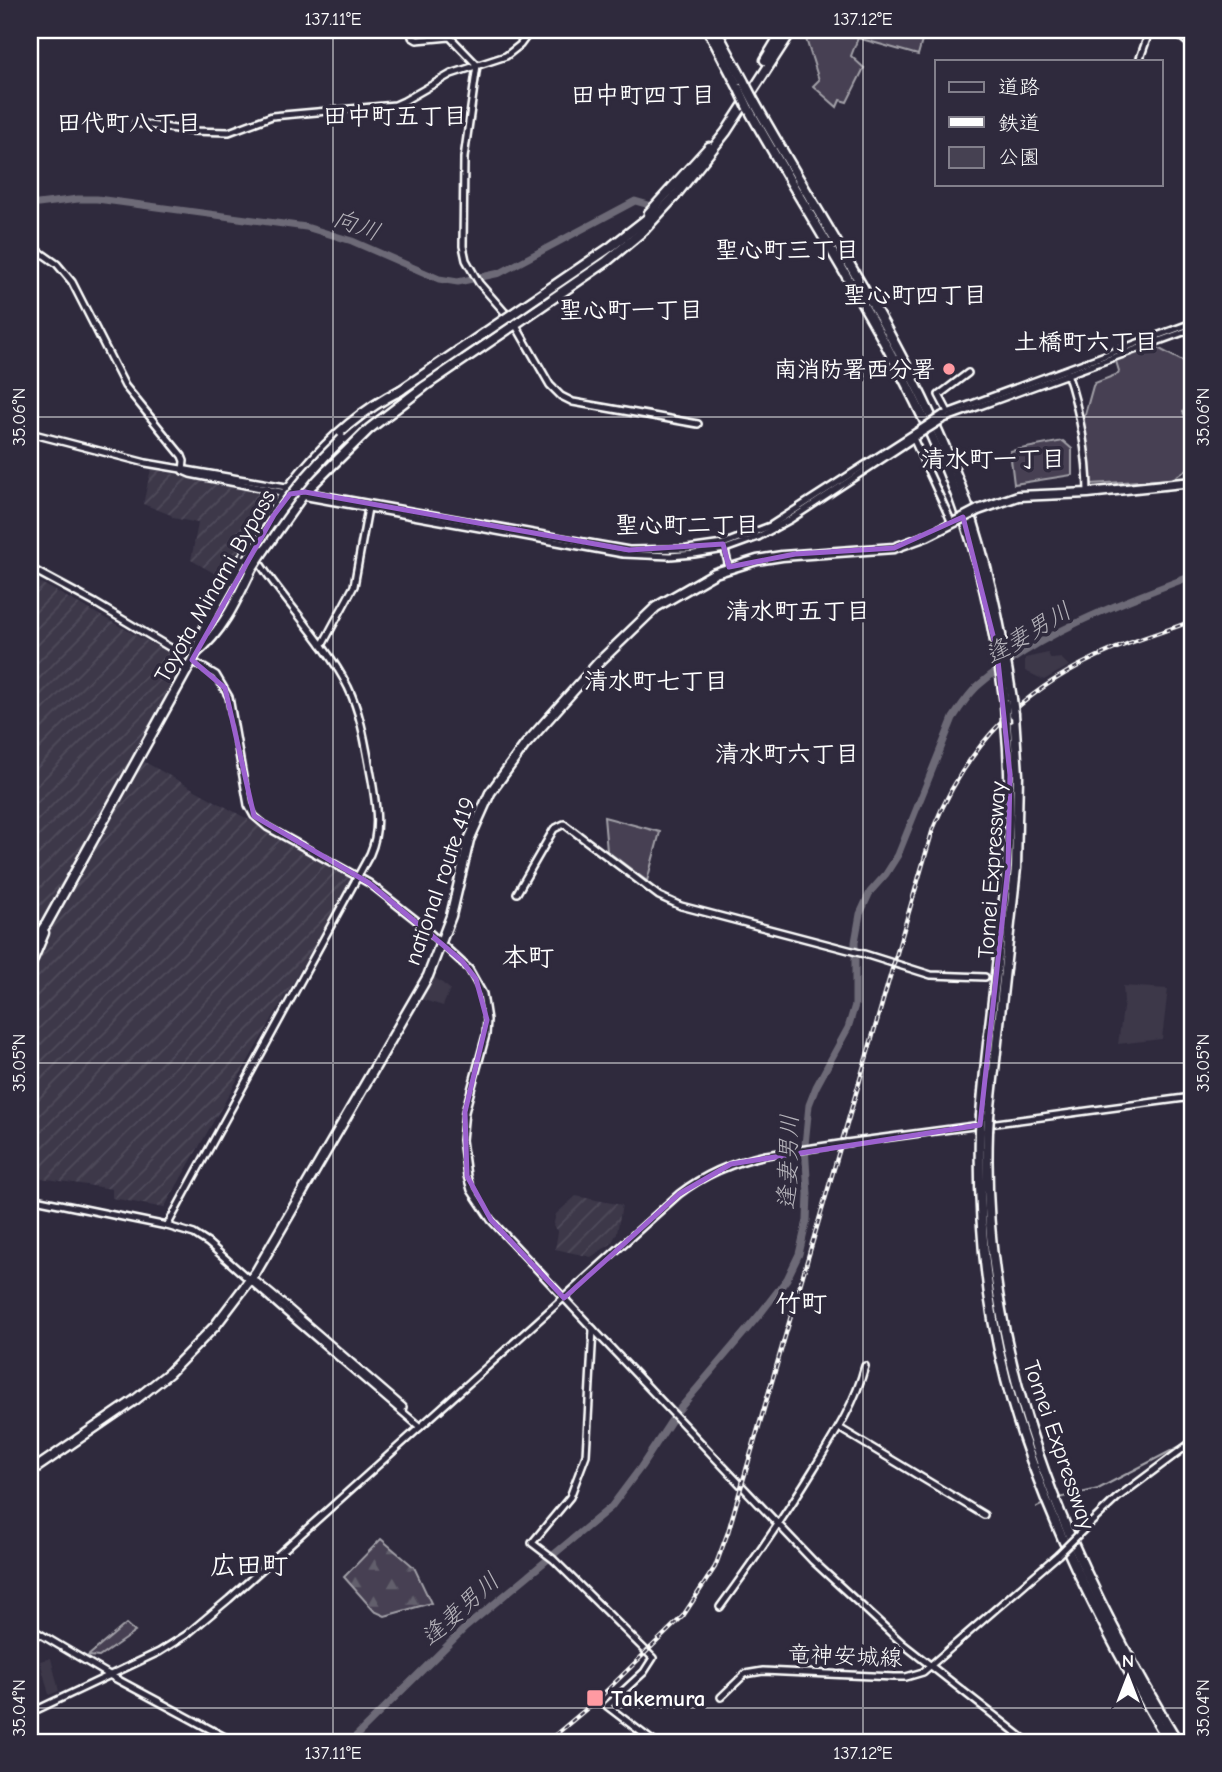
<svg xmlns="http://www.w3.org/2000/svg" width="1222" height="1772" font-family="'Comic Neue','Klee One',sans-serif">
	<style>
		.built { fill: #3c3749 }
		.industrial { fill: url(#industrial-furrows) }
		.forest { fill: url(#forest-firs); stroke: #a2a0a8; stroke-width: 2 }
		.green { fill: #464152; stroke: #a2a0a8; stroke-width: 2 }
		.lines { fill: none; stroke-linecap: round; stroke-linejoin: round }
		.stream { stroke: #a7a6ad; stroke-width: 2 }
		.river { stroke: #6d6a77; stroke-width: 7 }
		.secondary-casing { stroke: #fff; stroke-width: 10 }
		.primary-casing { stroke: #fff; stroke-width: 11 }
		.highway-casing { stroke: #fff; stroke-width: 13 }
		.secondary { stroke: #2f2a3d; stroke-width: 5 }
		.primary { stroke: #2f2a3d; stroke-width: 6 }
		.highway { stroke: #2f2a3d; stroke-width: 8 }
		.rail-casing { stroke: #fff; stroke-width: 4.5 }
		.rail { stroke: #2f2a3d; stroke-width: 2; stroke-dasharray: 5; stroke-linecap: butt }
		.secondary-bridge-casing { stroke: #fff; stroke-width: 10; stroke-linecap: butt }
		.highway-bridge-casing { stroke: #fff; stroke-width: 13; stroke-linecap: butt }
		.secondary-bridge { stroke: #2f2a3d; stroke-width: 5 }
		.highway-bridge { stroke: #2f2a3d; stroke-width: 8 }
		.marked { fill: none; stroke: #9c61cf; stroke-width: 5; stroke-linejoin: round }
		.ticks { fill: none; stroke: #fff; stroke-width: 2; stroke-opacity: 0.45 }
		.poi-dot { fill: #ff9aa2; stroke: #2f2a3d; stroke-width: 2.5 }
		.labels { text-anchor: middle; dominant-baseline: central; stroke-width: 7; stroke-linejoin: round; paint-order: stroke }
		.poi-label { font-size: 23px; font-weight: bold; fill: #fff; stroke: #2f2a3d; text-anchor: end }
		.street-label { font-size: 23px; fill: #fff; stroke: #2f2a3d }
		.neighbourhood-label { font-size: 24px; font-weight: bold; fill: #fff; stroke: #2f2a3d }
		.water-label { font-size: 24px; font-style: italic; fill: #b6b4bb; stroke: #2f2a3d }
		.quarter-label { font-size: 26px; font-weight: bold; fill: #fff; stroke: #2f2a3d }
		.neatline { fill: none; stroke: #fff; stroke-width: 2.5 }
		.ticks-label { font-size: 18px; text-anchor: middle; fill: #fff }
	</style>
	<defs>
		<pattern id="industrial-furrows" width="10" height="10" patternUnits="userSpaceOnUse" patternTransform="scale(1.75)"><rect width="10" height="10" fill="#3c3749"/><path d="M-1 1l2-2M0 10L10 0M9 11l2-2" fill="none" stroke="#504b5b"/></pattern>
		<pattern id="forest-firs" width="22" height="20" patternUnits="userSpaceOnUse" patternTransform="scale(1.75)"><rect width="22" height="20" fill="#464152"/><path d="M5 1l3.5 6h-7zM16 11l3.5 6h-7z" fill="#625e6c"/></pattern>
	</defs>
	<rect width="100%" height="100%" fill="#2f2a3d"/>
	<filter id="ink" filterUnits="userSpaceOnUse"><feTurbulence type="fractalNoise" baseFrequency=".0143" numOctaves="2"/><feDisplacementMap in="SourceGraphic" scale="14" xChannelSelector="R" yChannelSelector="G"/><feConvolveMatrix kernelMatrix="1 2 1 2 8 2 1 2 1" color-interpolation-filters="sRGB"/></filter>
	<g filter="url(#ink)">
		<g class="built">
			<path d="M1048,653L1051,659L1061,658L1069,666L1044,680L1025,671V658Z"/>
			<path d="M433,976L450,989L443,1006L420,999Z"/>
			<path d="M1123,986L1168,989L1162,1039L1118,1044L1124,1001Z"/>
			<path d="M51,1658L59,1691L49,1695L40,1661Z"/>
		</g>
		<g class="industrial">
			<path d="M151,469L273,494L276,501L219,576L191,560L198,523L173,518L171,515L143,504Z"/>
			<path d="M30,577L178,658L172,682L134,756L348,875L350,883L164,1208L112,1198V1189L41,1178L30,1174Z"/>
			<path d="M576,1196L622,1205L617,1233L611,1244L591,1257L555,1249L558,1232L553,1226L556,1214Z"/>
		</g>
		<path class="forest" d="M381,1539L414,1567L431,1603L385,1616L374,1611L344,1577Z"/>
		<g class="green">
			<path d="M819,30H925L918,55L858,38L851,56L864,68L847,102L840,100L837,107L813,86L819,80L806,39Z"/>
			<path d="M1149,346H1154L1192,366V406L1185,409L1183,412L1192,428V466L1172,479L1091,484L1082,425L1093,386L1095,383L1118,374L1119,371L1115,358Z"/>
			<path d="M1063,441L1072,449V475L1014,484L1010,451Z"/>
			<path d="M604,817L660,832L647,881L607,851Z"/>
			<path d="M126,1624L135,1632L99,1657L88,1656Z"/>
		</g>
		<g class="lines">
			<g class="stream">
				<path d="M953,461L961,458"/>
				<path d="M931,471L941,467"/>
				<path d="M1059,1498L1098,1489L1184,1444"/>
				<path d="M1037,1507L1044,1504"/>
			</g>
			<g class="river">
				<path d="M30,205L78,199H97L306,227L352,241L439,279L458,282L500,273L635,201L649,205"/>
				<path d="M350,1742L465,1628L611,1507L641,1467L677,1412L760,1314L787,1279L799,1254L807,1220L808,1194L805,1145L809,1105L816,1087L848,1028L855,1005V942L860,914L870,892L886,874L898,855L953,718C961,706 969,693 980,684C1041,632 1119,603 1192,576"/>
			</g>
			<g class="secondary-casing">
				<g id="secondary">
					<path d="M411,30L412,37L417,40L450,37L477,65L464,158L463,246L466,260L479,283L515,324L550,385L561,396L573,402L698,424"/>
					<path d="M1139,61L1150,30"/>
					<path d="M136,123L189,131L229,132L272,116L395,105L404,101L451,74L506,56L520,45L531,30"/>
					<path d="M30,245L57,264L72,282L125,386L182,456L184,461L183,471"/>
					<path d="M1067,373C1079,408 1088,456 1088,493"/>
					<path d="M948,412L939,395L968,373"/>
					<path d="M942,415L1192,323"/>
					<path d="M944,419L1192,329"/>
					<path d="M30,433L146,463L292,488"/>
					<path d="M913,438L952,523"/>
					<path d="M183,471L190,474L286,493"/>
					<path d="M304,492L629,550L687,549L723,544L770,526L916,432"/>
					<path d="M302,496L623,554L670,556L694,554L725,549L758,537L791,519L917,436"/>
					<path d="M724,547L729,567"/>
					<path d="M30,568L95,603L216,675L229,697L248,805L254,816L267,827L369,883L416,920L469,969L483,994L487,1020L486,1035L465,1112L462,1140L467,1176L471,1190L491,1220L593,1329L586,1455L570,1497L532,1543L553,1559L653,1658L644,1672L607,1706L654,1742"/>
					<path d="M321,644L324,642L354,586L368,508"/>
					<path d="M517,893L554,829L564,824L659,896L681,906L864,954L931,975L985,977"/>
					<path d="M846,1143L1192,1097"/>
					<path d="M30,1198L167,1226L194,1234L208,1243L280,1307L420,1427"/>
					<path d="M167,1226L370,854C381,829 376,806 372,780C366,749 362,716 348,687C324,640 285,603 257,559"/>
					<path d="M250,1280L257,1282L286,1306L403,1407"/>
					<path d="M593,1329L813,1561L903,1644L1028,1742"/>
					<path d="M839,1428L984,1515"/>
					<path d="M1079,1534L1117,1498L1192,1442"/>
					<path d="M720,1607C752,1563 784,1517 813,1470C834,1436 855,1404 865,1366"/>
					<path d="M30,1628L111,1676L234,1742"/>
					<path d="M721,1697L745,1674L763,1671L894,1677H906L923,1672L1058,1555"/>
					<path d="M30,1713L159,1652L186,1635L229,1599L679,1194C706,1173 734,1162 766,1155"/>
				</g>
			</g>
			<g class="primary-casing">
				<g id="primary">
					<path d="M1173,30L1192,45"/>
					<path d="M1182,30L1192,38"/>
				</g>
			</g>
			<g class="highway-casing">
				<g id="highway">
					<path d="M708,30L739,89"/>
					<path d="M716,30L744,82"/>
					<path d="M765,60L783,30"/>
					<path d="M755,103C825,228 908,348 959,482C986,552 1001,625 1012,699"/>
					<path d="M748,108C817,232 899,350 951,482C979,553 995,629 1005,704"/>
					<path d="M675,196L726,132L792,30"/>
					<path d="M649,213L709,147"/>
					<path d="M546,291L612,246L657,211"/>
					<path d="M398,392L458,351"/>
					<path d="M978,510L1018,496L1088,493L1192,482"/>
					<path d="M264,550L305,492L369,429L425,386L606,262L643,231L676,195"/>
					<path d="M196,653C202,627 217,604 230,580C271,506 323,429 401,390"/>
					<path d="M196,653C223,631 237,599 252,568"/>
					<path d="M30,948L47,923L187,670"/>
					<path d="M30,966L44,933"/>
					<path d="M981,1115C991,984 1019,855 1006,723"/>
					<path d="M989,1116L1016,868L1018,775L1014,714"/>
					<path d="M980,1131C978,1215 985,1299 1006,1380C1040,1508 1102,1628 1169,1742"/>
					<path d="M988,1131C980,1356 1063,1553 1178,1742"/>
					<path d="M30,1472L135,1400L169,1373L215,1326L256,1272L428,976L451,916L469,840L490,793L525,745L598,663L656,607L715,573L757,560L782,556L894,548L927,536L957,521"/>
				</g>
			</g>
			<use href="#secondary" class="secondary"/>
			<use href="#primary" class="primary"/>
			<use href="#highway" class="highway"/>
			<g class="rail-casing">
				<path id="rail" d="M548,1741L597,1700L683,1616L715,1567L728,1532L933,829C968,742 1026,686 1112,650C1138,639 1166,631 1192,621"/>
			</g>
			<use href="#rail" class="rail"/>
			<g class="secondary-bridge-casing">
				<g id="secondary-bridge">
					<path d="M916,432L942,415"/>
					<path d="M917,436L944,419"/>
					<path d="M766,1155L846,1143"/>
					<path d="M1058,1555L1079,1534"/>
				</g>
			</g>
			<g class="highway-bridge-casing">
				<g id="highway-bridge">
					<path d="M744,82L755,103"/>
					<path d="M739,89L748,108"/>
					<path d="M458,351L546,291"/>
					<path d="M957,521L978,510"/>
					<path d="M248,559C275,514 304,475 342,439"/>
					<path d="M252,568L264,550"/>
					<path d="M187,670L196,653"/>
					<path d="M1012,699L1014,714"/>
					<path d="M1005,704L1006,723"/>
					<path d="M980,1131L981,1115"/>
					<path d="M988,1131L989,1116"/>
				</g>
			</g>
			<use href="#secondary-bridge" class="secondary-bridge"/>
			<use href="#highway-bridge" class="highway-bridge"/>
		</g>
	</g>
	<path class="marked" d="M305,492L629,550L723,544L729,567L795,554L894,548L963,517L997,651L1010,775L1008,868L980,1125L731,1164L679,1194L564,1298L491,1220L467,1176L465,1112L487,1020L476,979L462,961L369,883L254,816L225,688L192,660L274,515L290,494Z"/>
	<path class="ticks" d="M333,30V1742M863,30V1742M30,417H1192M30,1063H1192M30,1708H1192"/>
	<g class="poi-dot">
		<circle cx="949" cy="369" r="7"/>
		<rect x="586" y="1689" width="18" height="18" rx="3.5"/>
	</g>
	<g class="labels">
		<g class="poi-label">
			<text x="935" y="369">南消防署西分署</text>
			<text x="611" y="1698" text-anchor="start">Takemura</text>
		</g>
		<g class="street-label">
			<text transform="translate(215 586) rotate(-60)">Toyota Minami Bypass</text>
			<text transform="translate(992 870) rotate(-86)">Tomei Expressway</text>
			<text transform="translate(440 881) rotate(-71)">national route 419</text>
			<text transform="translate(1059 1445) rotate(71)">Tomei Expressway</text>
			<text transform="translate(845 1656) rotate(2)">竜神安城線</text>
		</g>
		<g class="neighbourhood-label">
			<text x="643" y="95">田中町四丁目</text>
			<text x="395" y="116">田中町五丁目</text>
			<text x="129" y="123">田代町八丁目</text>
			<text x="787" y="250">聖心町三丁目</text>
			<text x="915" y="295">聖心町四丁目</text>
			<text x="631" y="310">聖心町一丁目</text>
			<text x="1086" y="342">土橋町六丁目</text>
			<text x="993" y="459">清水町一丁目</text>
			<text x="687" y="525">聖心町二丁目</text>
			<text x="798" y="611">清水町五丁目</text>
			<text x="656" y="681">清水町七丁目</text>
			<text x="787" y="754">清水町六丁目</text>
		</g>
		<g class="water-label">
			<text transform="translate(357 225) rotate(20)">向川</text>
			<text transform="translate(1028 633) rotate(-31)">逢妻男川</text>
			<text transform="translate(788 1162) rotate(-88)">逢妻男川</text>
			<text transform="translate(460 1609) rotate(-42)">逢妻男川</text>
		</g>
		<g class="quarter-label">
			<text x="528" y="958">本町</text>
			<text x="801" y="1304">竹町</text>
			<text x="249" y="1566">広田町</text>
		</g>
	</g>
	<rect width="1222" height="1772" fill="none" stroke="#2f2a3d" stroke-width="77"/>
	<rect x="935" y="60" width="228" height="126" fill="#2f2a3d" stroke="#827f8b" stroke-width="2"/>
	<rect x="949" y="82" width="35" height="10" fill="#2f2a3d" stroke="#827f8b" stroke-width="2"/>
	<text x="998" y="94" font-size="21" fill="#ffffff">道路</text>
	<rect x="949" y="117" width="35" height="10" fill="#ffffff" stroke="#827f8b" stroke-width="2"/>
	<text x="998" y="130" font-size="21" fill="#ffffff">鉄道</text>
	<rect x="949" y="147" width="35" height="21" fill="#464152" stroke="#827f8b" stroke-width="2"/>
	<text x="998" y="164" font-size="21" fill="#ffffff">公園</text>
	<g transform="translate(1128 1677)" stroke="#2f2a3d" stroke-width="5" paint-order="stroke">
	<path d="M0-5L12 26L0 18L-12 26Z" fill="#ffffff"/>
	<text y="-10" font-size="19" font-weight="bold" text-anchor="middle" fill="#ffffff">N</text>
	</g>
	<rect x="38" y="38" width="1146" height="1696" class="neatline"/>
	<g class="ticks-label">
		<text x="333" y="25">137.11°E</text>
		<text x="863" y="25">137.12°E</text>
		<text transform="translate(19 417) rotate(-90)" y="6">35.06°N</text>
		<text transform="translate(1203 417) rotate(-90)" y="6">35.06°N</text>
		<text transform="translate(19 1063) rotate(-90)" y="6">35.05°N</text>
		<text transform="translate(1203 1063) rotate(-90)" y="6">35.05°N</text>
		<text transform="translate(19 1708) rotate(-90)" y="6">35.04°N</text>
		<text transform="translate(1203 1708) rotate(-90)" y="6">35.04°N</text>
		<text x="333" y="1759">137.11°E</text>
		<text x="863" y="1759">137.12°E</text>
	</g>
</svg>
